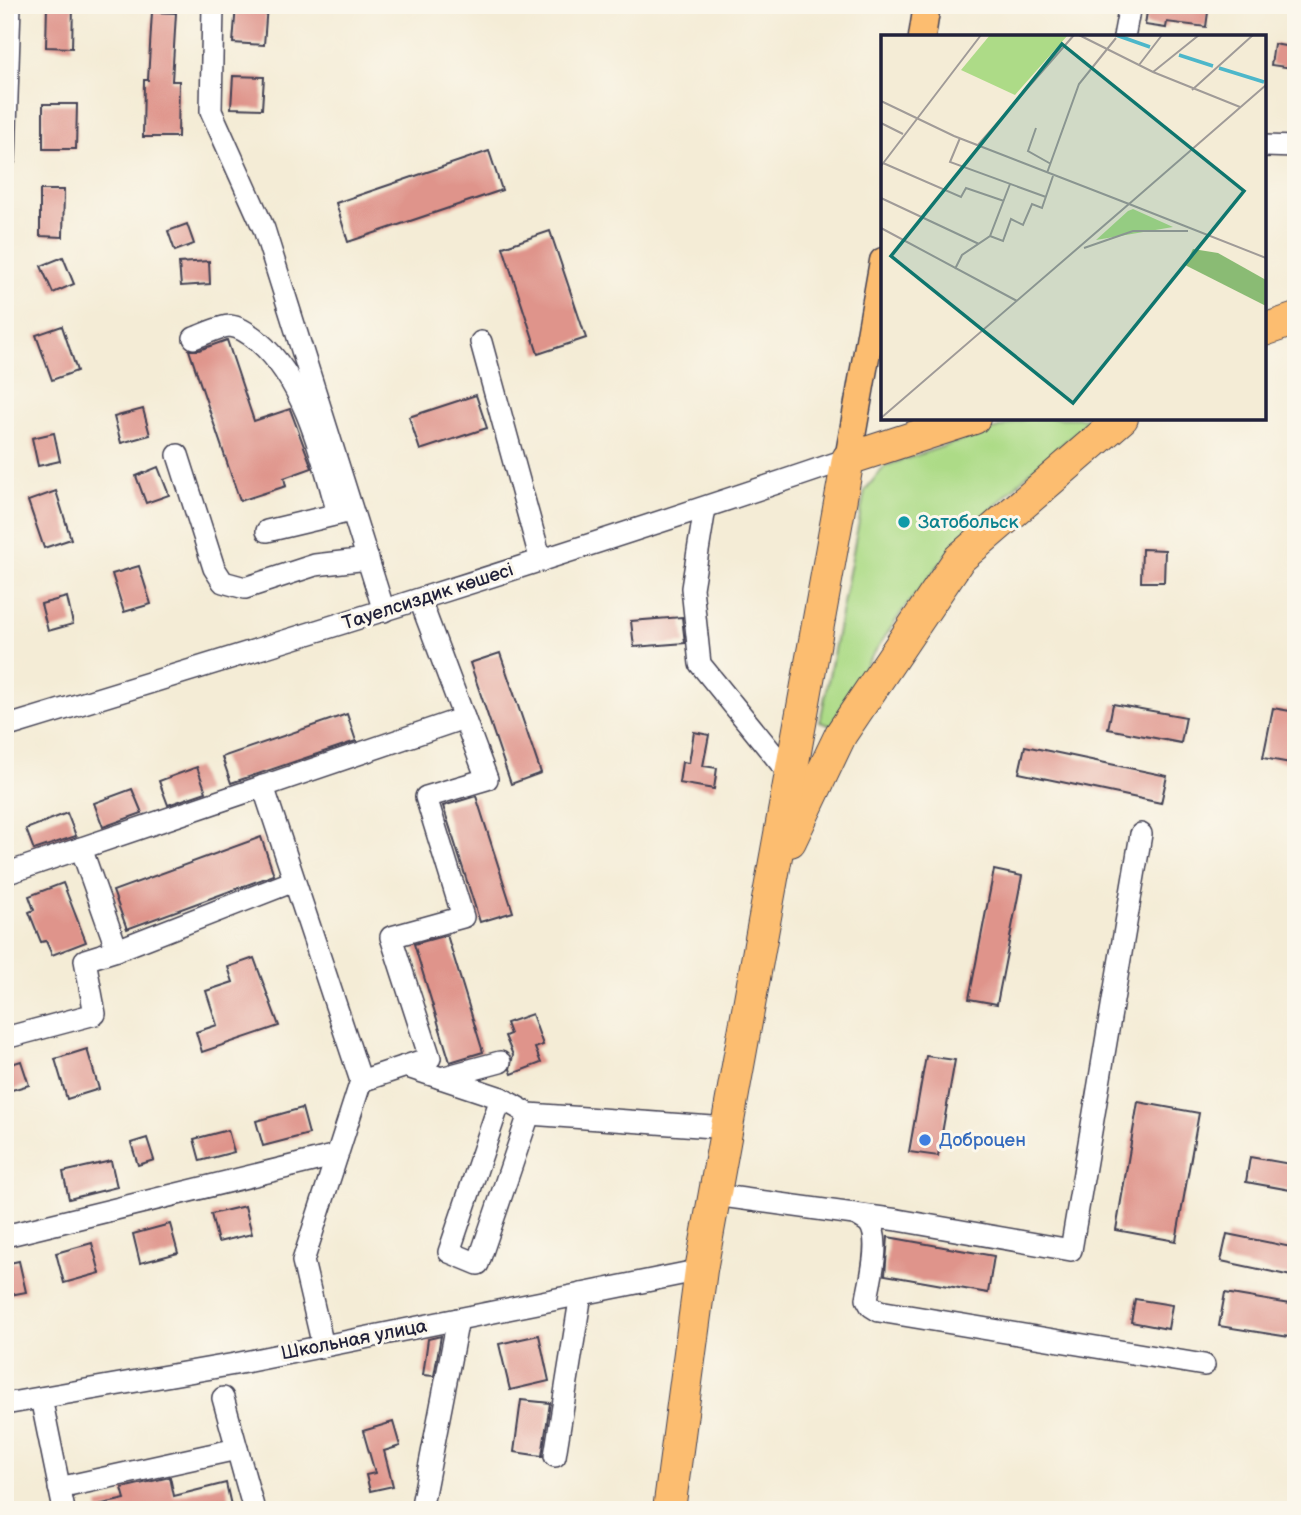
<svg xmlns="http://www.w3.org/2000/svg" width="1301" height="1515" font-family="'Balsamiq Sans',sans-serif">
	<rect width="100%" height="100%" fill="#fbf7ec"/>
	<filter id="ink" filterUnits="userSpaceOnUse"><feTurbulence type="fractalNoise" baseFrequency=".0143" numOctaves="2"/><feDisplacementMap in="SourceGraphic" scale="14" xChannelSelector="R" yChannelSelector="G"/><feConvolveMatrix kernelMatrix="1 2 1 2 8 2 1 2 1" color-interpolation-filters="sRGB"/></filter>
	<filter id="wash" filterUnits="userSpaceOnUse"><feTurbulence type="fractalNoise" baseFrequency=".00686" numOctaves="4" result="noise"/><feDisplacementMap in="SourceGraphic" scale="28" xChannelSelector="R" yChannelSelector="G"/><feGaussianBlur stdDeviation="1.57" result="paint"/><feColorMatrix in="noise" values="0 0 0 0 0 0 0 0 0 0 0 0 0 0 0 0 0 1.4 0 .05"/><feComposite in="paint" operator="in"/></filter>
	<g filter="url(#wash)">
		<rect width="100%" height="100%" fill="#f4ecd6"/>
		<!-- green -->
		<path fill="#addb87" stroke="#687e61" stroke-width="2" d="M1028 418H1093L1030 472 955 545 903 610 862 671 832 726 820 722 865 490 885 466Z"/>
		<g id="blocks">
			<!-- building -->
			<g fill="#df948b">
				<path d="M47 5H73L72 48 46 47Z"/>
				<path d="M236 5H267L264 45 233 43Z"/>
				<path d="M1148 5 1184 10 1185 5H1209L1206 27 1167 22 1166 28 1145 25Z"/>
				<path d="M152 12 176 13 172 81H179L178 137H143L144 80H148Z"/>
				<path d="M1274 44 1296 48 1292 68 1271 65Z"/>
				<path d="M233 76 264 77 262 109 231 108Z"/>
				<path d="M43 104H77L76 149H43Z"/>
				<path d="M489 151 502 190 348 242 336 203Z"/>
				<path d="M40 190H64L63 237 40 236Z"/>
				<path d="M187 224 194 244 175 251 168 231Z"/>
				<path d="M550 231 586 338 538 354 503 247Z"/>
				<path d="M63 257 74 284 53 293 41 266Z"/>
				<path d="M209 261 210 284 181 286 179 263Z"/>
				<path d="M62 326 77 371 52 380 36 335Z"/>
				<path d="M227 340 254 421 290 409 312 468 284 478 286 486 240 501 189 350H199Z"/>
				<path d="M476 395 487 428 420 450 409 417Z"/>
				<path d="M143 409 150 435 121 443 114 417Z"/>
				<path d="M54 433 60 461 38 466 32 438Z"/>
				<path d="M158 467 169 495 146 503 136 476Z"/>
				<path d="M56 491 71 539 44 548 28 501Z"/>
				<path d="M1142 549 1165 550 1164 582H1141Z"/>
				<path d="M139 566 151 604 124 612 112 574Z"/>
				<path d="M67 597 73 624 48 631 41 604Z"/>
				<path d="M682 617 685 643 634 647 631 621Z"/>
				<path d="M500 653 541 773 511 784 470 663Z"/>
				<path d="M1113 704 1186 717 1181 743 1108 729Z"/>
				<path d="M1273 708 1296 712V764L1263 758Z"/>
				<path d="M347 714 356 741 231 783 222 757Z"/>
				<path d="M694 732 709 735 703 766 717 768 714 789 679 783 682 762 689 763Z"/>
				<path d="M1025 746 1167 776 1161 803 1019 773Z"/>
				<path d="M197 767 206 792 168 805 159 781Z"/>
				<path d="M132 789 142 813 103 827 94 803Z"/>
				<path d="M476 796 513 912 480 922 443 806Z"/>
				<path d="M67 813 76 836 34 850 26 829Z"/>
				<path d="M261 837 274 875 127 929 113 891Z"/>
				<path d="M994 870 1022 876 997 1004 969 999Z"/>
				<path d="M63 883 86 942 52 955 46 941 41 942 29 912 34 910 29 896Z"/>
				<path d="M447 935 483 1052 450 1062 414 944Z"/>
				<path d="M254 958 279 1026 202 1052 196 1032 217 1025 206 991 233 982 228 967Z"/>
				<path d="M532 1014 543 1045 535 1048 541 1063 512 1074 510 1069 513 1055 505 1036 510 1034 506 1023Z"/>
				<path d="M87 1049 99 1089 67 1099 55 1059Z"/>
				<path d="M926 1056 955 1060 938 1156 909 1152Z"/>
				<path d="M21 1061 29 1085 5 1092V1066Z"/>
				<path d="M1138 1102 1199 1113 1176 1241 1116 1230Z"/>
				<path d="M302 1108 309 1134 263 1146 256 1121Z"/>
				<path d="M228 1130 234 1152 200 1161 194 1139Z"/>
				<path d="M147 1138 154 1160 138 1165 131 1143Z"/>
				<path d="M1250 1157 1296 1165V1191L1246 1182Z"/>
				<path d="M111 1161 117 1187 69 1199 63 1172Z"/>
				<path d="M245 1206 252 1234 218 1242 211 1214Z"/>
				<path d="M170 1224 178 1253 140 1263 133 1234Z"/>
				<path d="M1227 1234 1296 1248V1277L1221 1261Z"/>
				<path d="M888 1237 994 1256 988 1293 885 1275Z"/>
				<path d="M92 1243 100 1273 64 1283 56 1253Z"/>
				<path d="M19 1261 26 1292 5 1296V1264Z"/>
				<path d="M1225 1293 1296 1305V1338L1219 1326Z"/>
				<path d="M1135 1299 1172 1305 1168 1329 1131 1322Z"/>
				<path d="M539 1335 549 1381 510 1390 499 1344Z"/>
				<path d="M441 1336 434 1376 423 1375 428 1339Z"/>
				<path d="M521 1400 550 1403 542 1456 514 1452Z"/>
				<path d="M393 1422 400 1446 384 1451 393 1486 370 1491 366 1475 375 1473 363 1431Z"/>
				<path d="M170 1477 174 1496 226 1483 232 1510H99L98 1505 125 1499 122 1488Z"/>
			</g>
		</g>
	</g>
	<g filter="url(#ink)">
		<use href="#blocks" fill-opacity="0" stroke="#424052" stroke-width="2"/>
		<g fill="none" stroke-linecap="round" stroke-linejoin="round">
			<defs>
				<g id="minor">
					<path d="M213 5 211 111 264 229 384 611"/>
					<path d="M1124 37 1130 5"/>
					<path d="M1264 146 1296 147"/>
					<path d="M5 158 10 5"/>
					<path d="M194 338C205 334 220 326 230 326 241 327 251 335 258 341 305 381 322 456 338 514"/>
					<path d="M481 342 541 561"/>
					<path d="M178 455 214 568 223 582 245 588 315 565 368 559"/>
					<path d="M705 508 692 588 700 664 791 776"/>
					<path d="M267 531 351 511"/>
					<path d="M5 727C287 641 569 554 848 459"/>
					<path d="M263 786 361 1081 303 1261 323 1346"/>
					<path d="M81 848 117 950"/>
					<path d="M5 874 464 718"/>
					<path d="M5 1038 95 1014 85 960 117 950 294 881"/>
					<path d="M405 1066 501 1098 529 1114 727 1128"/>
					<path d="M441 1078 500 1062"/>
					<path d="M361 1081 430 1058 391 937 463 917 426 797 487 779 420 600"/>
					<path d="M501 1098 449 1252 478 1264 529 1114"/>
					<path d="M715 1195 898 1220 1071 1250 1141 834"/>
					<path d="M855 1214C860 1217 866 1220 869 1223 882 1239 870 1281 867 1299L871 1306 879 1311 1204 1365"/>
					<path d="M5 1236 337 1155"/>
					<path d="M41 1398 64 1510"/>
					<path d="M223 1398 254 1510"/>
					<path d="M5 1404 235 1364 701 1270"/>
					<path d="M555 1456 581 1294"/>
					<path d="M59 1488 237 1449"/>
					<path d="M421 1510 458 1319"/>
				</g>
				<g id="major">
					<path d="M922 37 927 5"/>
					<path d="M848 459 883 261"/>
				</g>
				<g id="highway">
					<path d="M1264 330 1296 319"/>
					<path d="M790 841 841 734 959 559 1122 418"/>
					<path d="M669 1510 701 1270 848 459 974 418"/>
				</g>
			</defs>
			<!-- minor casing -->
			<use href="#minor" stroke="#424052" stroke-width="24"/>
			<!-- major casing -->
			<use href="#major" stroke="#424052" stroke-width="29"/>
			<!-- highway casing -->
			<use href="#highway" stroke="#424052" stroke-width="34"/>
			<!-- minor -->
			<use href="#minor" stroke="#fff" stroke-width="21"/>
			<!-- major -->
			<use href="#major" stroke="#fcbd6f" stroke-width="26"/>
			<!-- highway -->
			<use href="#highway" stroke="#fcbd6f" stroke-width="32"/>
		</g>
	</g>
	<!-- markers -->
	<circle fill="#0f9aa8" stroke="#fbf7ec" stroke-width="2.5" cx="904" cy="522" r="7"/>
	<circle fill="#3f7fe0" stroke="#fbf7ec" stroke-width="2.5" cx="925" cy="1140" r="7"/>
	<g text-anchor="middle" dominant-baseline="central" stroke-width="6" stroke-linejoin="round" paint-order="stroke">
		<!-- culture labels -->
		<g font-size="19" fill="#0d838f" stroke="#fbf7ec" text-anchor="start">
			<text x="918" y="522">Затобольск</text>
		</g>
		<!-- street labels -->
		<g font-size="19" fill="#22223b" stroke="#fbf7ec">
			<text transform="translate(428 597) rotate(-18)">Тауелсиздик көшесі</text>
			<text transform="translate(354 1340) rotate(-11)">Школьная улица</text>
		</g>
		<!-- shop labels -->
		<g font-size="19" fill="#366cbe" stroke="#fbf7ec" text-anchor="start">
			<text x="939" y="1140">Доброцен</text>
		</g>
	</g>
	<!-- overview -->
	<g transform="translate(881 35)">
		<rect width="385" height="385" fill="#f4ecd6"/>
		<path d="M109 0H187L134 60 80 35ZM252 174 292 192 215 205 247 176Z" fill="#addb87"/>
		<path d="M312 214 337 218 385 245V271L304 230Z" fill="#8abb74"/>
		<path fill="none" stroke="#4db7ca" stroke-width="3.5" d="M235 0 269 12M298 20 332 31M338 33 383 47"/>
		<path fill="none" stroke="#a09b98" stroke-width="2" d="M198 0 272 37 359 72M258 30 281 0M272 37 318 0M311 55 372 0M0 66 73 101 248 169M0 88 22 99M155 93 147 116 170 129M79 103 69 127 165 162M97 110 193 0M2 128 80 162 85 153 123 166M0 131 100 0M166 138 198 49 235 3M0 163 98 209M248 169 385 50M0 193 136 266M109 201 122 206 130 184 142 190 151 169 161 173 172 141M203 213 252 196H307M74 234 81 220 109 201 129 149M0 383 248 169 385 223"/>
		<path fill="#0f766e" fill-opacity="0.15" stroke="#0f766e" stroke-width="3.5" d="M181 9 363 156 192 368 10 221Z"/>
		<rect width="385" height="385" fill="none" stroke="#22223b" stroke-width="3.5"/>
	</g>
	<!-- margin -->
	<rect width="1301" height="1515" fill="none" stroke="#fbf7ec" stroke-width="28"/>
</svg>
